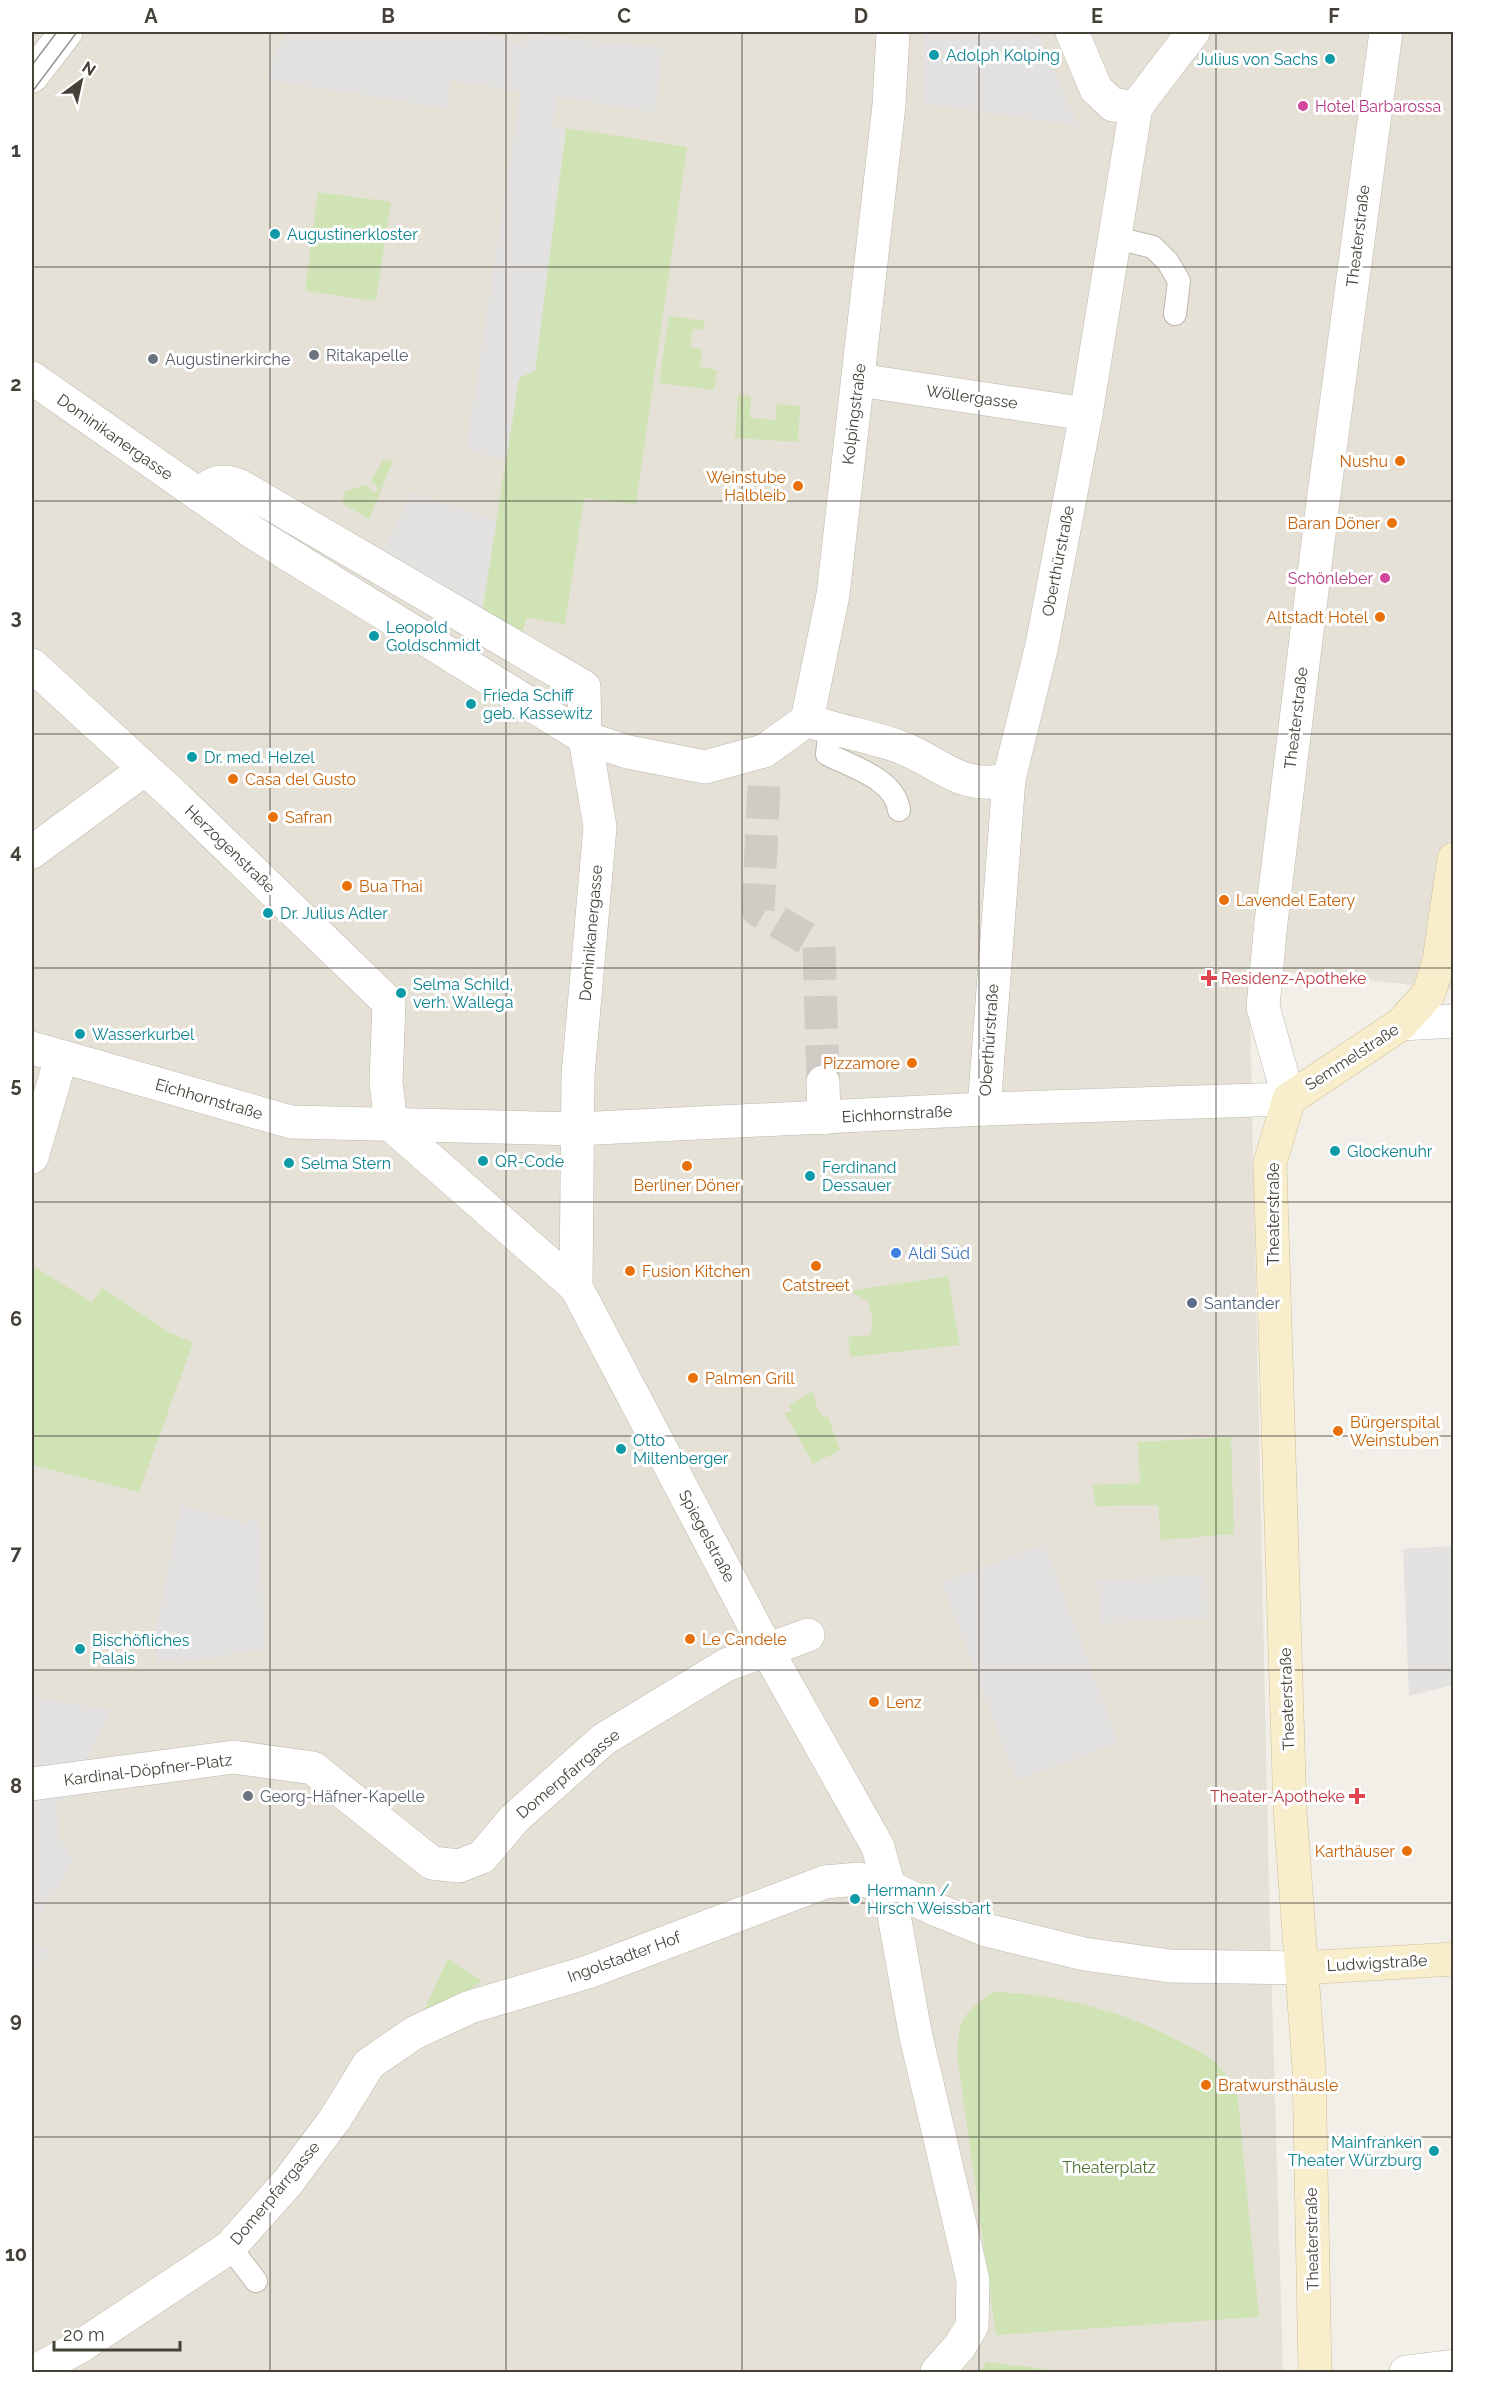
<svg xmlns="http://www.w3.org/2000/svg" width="1485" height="2404" font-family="Raleway,sans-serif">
	<rect width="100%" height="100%" fill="#f2efe8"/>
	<!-- residential -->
	<path fill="#e6e1d7" d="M32 32H1453V989L1249 968 1270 1931 1283 2372H32Z"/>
	<!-- green -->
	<g fill="#cfe3b5">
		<path d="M566 128 687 147 636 504 584 498 565 625 527 617 522 634 482 611 519 377 535 370Z"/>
		<path d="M318 192 391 202 376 301 305 291Z"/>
		<path d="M669 316 705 321 703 330 693 329 690 347 702 349 700 367 717 370 714 390 659 383Z"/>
		<path d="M738 395 751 396 750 418 776 420 777 404 800 406 798 442 735 438Z"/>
		<path d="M383 460 393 461 369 519 343 504 344 492 365 485 374 493 378 489 371 480Z"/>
		<path d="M32 1265 92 1303 102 1288 169 1332 193 1343 139 1492 32 1465Z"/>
		<path d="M948 1276 960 1345 851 1357 848 1337 871 1335 872 1316 868 1301 849 1291Z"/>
		<path d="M813 1391 817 1407 823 1418 828 1416 840 1450 813 1464 785 1413 792 1411 789 1405Z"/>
		<path d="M1231 1437 1234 1534 1161 1540 1158 1505 1095 1506 1093 1485 1140 1483 1138 1442Z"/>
		<path d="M448 1959 482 1981 417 2025Z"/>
		<path d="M993 1992C1058 1994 1125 2011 1182 2043 1191 2048 1202 2052 1210 2058 1221 2067 1229 2078 1237 2090L1259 2317 996 2335 957 2054C959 2018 964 2012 993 1992Z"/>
		<path d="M987 2362 1068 2372H979Z"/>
	</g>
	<!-- parking -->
	<g fill="#e4e2e0">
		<path d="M287 32H483L523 44 528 32H530L581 40 664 47 655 113 558 97 553 125 566 128 535 371 519 378 506 461 466 449 520 92 451 81 447 109 267 80 275 51Z"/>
		<path d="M923 32H1038L1079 126 923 104Z"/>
		<path d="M412 492 497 520 482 611 381 553Z"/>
		<path d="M180 1504 246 1523 259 1514 266 1649 184 1663 157 1661 154 1640Z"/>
		<path d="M1045 1544 1119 1743 1016 1781 941 1582Z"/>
		<path d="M1453 1546V1685L1409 1696 1403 1549Z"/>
		<path d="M1206 1575 1208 1618 1099 1624 1097 1579Z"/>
		<path d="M32 1697 113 1710 77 1779 78 1797 57 1800 59 1836 75 1860 32 1928Z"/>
		<path d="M32 1935 51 1953 32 1974Z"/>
	</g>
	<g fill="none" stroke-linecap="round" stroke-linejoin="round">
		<!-- street-tunnel -->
		<path stroke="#cfccc5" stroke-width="33" stroke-dasharray="33 16" stroke-linecap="butt" d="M764 786 758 910 819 946 823 1082"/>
		<defs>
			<g id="lane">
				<path d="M1116 238 1153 247 1168 262 1179 281 1175 314"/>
				<path d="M830 729 827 754C852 767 895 779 899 810"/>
				<path d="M230 2247 256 2281"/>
			</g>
			<g id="street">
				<path d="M1072 32 1096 89 1113 105 1136 107"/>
				<path d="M32 76 66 32"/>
				<path d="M32 378 254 533 585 738 628 752 705 767 764 751 807 720C837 731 868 736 897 746 939 760 960 793 1009 779"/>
				<path d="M859 380 1086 414"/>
				<path d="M199 495C212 482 223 478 240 486L584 687 585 738 600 827 578 1075 576 1287 767 1650 878 1847 889 1887 915 2032 973 2280 972 2326 960 2346 937 2372"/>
				<path d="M32 665 177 798 389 1003 386 1082 391 1125"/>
				<path d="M807 720 833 595 889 105 893 32"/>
				<path d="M32 852 145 769"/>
				<path d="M1401 1024 1454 1021"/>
				<path d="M32 1048 291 1122 577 1129 984 1109 1289 1099 1263 1007 1271 922 1323 502 1386 32"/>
				<path d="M823 1082 824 1118"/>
				<path d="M984 1109 1009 779 1042 645 1086 414 1136 107 1193 32"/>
				<path d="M391 1125 576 1287"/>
				<path d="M32 1157 61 1058"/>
				<path d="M32 1784 234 1757 313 1768 432 1863 459 1866 482 1857 515 1818 604 1739 726 1665 808 1635"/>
				<path d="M34 2372 84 2344 230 2247 288 2182 335 2119 369 2064 414 2033 470 2007 588 1972 825 1882 859 1879 889 1887 937 1910 986 1930 1084 1954 1170 1966 1301 1968"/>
				<path d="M1406 2372 1454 2366"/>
			</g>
			<g id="secondary">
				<path d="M1301 1968 1454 1959"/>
				<path d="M1315 2372 1309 2068 1290 1811 1270 1163 1289 1099 1401 1024 1429 993 1439 961 1454 859"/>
			</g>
		</defs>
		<!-- lane casing -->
		<use href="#lane" stroke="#bdb7ac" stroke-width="24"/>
		<!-- street casing -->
		<use href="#street" stroke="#bdb7ac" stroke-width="34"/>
		<!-- secondary casing -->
		<use href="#secondary" stroke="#cec09c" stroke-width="34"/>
		<!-- lane -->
		<use href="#lane" stroke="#fff" stroke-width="22"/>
		<!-- street -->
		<use href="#street" stroke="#fff" stroke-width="33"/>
		<!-- secondary -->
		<use href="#secondary" stroke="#f9eecc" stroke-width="33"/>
		<!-- tram -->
		<g stroke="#969696" stroke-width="1.5">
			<path d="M32 65 57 32"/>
			<path d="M32 92 77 32"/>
		</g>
	</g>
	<!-- grid -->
	<path fill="none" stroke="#454038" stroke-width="1.5" stroke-opacity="0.55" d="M270 32V2372M506 32V2372M742 32V2372M979 32V2372M1216 32V2372M32 267H1454M32 501H1454M32 734H1454M32 968H1454M32 1202H1454M32 1436H1454M32 1670H1454M32 1903H1454M32 2137H1454"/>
	<!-- markers -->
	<g fill="#0f9aa8" stroke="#fff" stroke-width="2">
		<circle cx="934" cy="55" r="6"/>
		<circle cx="1330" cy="59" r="6"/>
		<circle cx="275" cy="234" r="6"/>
		<circle cx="374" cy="636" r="6"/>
		<circle cx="471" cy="704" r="6"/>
		<circle cx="192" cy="757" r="6"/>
		<circle cx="268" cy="913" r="6"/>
		<circle cx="401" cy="993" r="6"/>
		<circle cx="80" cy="1034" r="6"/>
		<circle cx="1335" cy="1151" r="6"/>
		<circle cx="483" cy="1161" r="6"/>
		<circle cx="289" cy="1163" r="6"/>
		<circle cx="810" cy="1176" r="6"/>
		<circle cx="621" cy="1449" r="6"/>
		<circle cx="80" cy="1649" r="6"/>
		<circle cx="855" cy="1899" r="6"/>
		<circle cx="1434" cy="2151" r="6"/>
	</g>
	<g fill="#d1479c" stroke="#fff" stroke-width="2">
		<circle cx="1303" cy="106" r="6"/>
		<circle cx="1385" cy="578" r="6"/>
	</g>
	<g fill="#6b7280" stroke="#fff" stroke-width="2">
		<circle cx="314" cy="355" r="6"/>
		<circle cx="153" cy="359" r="6"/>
		<circle cx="248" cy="1796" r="6"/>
	</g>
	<g fill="#e8710a" stroke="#fff" stroke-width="2">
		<circle cx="1400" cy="461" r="6"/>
		<circle cx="798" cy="486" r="6"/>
		<circle cx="1392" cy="523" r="6"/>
		<circle cx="1380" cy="617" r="6"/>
		<circle cx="233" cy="779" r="6"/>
		<circle cx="273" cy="817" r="6"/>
		<circle cx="347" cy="886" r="6"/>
		<circle cx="1224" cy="900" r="6"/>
		<circle cx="912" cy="1063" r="6"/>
		<circle cx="687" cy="1166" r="6"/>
		<circle cx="816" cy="1266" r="6"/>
		<circle cx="630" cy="1271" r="6"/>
		<circle cx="693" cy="1378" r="6"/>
		<circle cx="1338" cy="1431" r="6"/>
		<circle cx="690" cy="1639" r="6"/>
		<circle cx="874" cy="1702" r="6"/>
		<circle cx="1407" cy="1851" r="6"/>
		<circle cx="1206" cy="2085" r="6"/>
	</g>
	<g fill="#e0444e" stroke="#fff" stroke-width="2">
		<path d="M1206 969h6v6h6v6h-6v6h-6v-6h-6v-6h6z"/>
		<path d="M1354 1787h6v6h6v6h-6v6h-6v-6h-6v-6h6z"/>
	</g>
	<circle fill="#3f7fe0" stroke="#fff" stroke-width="2" cx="896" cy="1253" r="6"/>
	<circle fill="#5c6f8a" stroke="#fff" stroke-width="2" cx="1192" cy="1303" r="6"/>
	<g text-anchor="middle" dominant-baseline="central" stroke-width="6" stroke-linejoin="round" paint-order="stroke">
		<!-- culture labels -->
		<g font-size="16" fill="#0d838f" stroke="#fff" text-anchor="start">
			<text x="946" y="55">Adolph Kolping</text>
			<text x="1318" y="59" text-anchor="end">Julius von Sachs</text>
			<text x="287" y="234">Augustinerkloster</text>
			<text x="386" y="627">Leopold<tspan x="386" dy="18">Goldschmidt</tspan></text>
			<text x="483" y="695">Frieda Schiff<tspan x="483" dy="18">geb. Kassewitz</tspan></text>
			<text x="204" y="757">Dr. med. Helzel</text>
			<text x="280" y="913">Dr. Julius Adler</text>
			<text x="413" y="984">Selma Schild,<tspan x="413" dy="18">verh. Wallega</tspan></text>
			<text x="92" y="1034">Wasserkurbel</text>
			<text x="1347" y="1151">Glockenuhr</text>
			<text x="495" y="1161">QR-Code</text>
			<text x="301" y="1163">Selma Stern</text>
			<text x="822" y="1167">Ferdinand<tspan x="822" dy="18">Dessauer</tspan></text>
			<text x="633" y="1440">Otto<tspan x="633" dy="18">Miltenberger</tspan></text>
			<text x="92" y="1640">Bischöfliches<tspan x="92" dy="18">Palais</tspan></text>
			<text x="867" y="1890">Hermann /<tspan x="867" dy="18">Hirsch Weissbart</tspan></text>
			<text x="1422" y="2142" text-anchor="end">Mainfranken<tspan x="1422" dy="18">Theater Würzburg</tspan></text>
		</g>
		<!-- hotel labels -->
		<g font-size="16" fill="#b23c85" stroke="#fff" text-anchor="start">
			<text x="1315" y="106">Hotel Barbarossa</text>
			<text x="1373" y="578" text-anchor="end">Schönleber</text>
		</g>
		<!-- street labels -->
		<g font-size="16" fill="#454038" stroke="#fff">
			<text transform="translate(1358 236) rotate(-83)">Theaterstraße</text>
			<text transform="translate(972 397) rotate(8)">Wöllergasse</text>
			<text transform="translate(854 414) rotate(-83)">Kolpingstraße</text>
			<text transform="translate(115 437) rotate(35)">Dominikanergasse</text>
			<text transform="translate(1058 561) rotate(-79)">Oberthürstraße</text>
			<text transform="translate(1296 718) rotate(-83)">Theaterstraße</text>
			<text transform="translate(230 849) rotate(44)">Herzogenstraße</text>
			<text transform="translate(591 933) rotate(-85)">Dominikanergasse</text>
			<text transform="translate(989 1040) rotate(-86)">Oberthürstraße</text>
			<text transform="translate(1352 1057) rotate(-33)">Semmelstraße</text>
			<text transform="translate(209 1099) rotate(16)">Eichhornstraße</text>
			<text transform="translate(897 1114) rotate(-3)">Eichhornstraße</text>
			<text transform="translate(1273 1214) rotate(-90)">Theaterstraße</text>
			<text transform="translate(707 1536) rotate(62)">Spiegelstraße</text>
			<text transform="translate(1287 1699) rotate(-92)">Theaterstraße</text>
			<text transform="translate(148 1770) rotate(-7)">Kardinal-Döpfner-Platz</text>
			<text transform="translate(568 1774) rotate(-40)">Domerpfarrgasse</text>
			<text transform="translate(624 1957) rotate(-20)">Ingolstadter Hof</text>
			<text transform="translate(1377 1963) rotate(-3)">Ludwigstraße</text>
			<text transform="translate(275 2193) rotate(-50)">Domerpfarrgasse</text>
			<text transform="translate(1312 2239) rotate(-91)">Theaterstraße</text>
		</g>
		<!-- worship labels -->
		<g font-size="16" fill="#5b616d" stroke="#fff" text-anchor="start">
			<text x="326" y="355">Ritakapelle</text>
			<text x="165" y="359">Augustinerkirche</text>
			<text x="260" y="1796">Georg-Häfner-Kapelle</text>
		</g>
		<!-- food labels -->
		<g font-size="16" fill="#c56008" stroke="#fff" text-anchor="start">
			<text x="1388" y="461" text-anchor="end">Nushu</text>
			<text x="786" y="477" text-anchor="end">Weinstube<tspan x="786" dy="18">Halbleib</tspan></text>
			<text x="1380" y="523" text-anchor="end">Baran Döner</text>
			<text x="1368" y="617" text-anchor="end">Altstadt Hotel</text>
			<text x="245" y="779">Casa del Gusto</text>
			<text x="285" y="817">Safran</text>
			<text x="359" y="886">Bua Thai</text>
			<text x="1236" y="900">Lavendel Eatery</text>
			<text x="900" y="1063" text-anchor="end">Pizzamore</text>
			<text x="687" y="1185" text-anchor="middle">Berliner Döner</text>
			<text x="642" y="1271">Fusion Kitchen</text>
			<text x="816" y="1285" text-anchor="middle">Catstreet</text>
			<text x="705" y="1378">Palmen Grill</text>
			<text x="1350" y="1422">Bürgerspital<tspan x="1350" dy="18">Weinstuben</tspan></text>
			<text x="702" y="1639">Le Candele</text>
			<text x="886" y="1702">Lenz</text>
			<text x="1395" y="1851" text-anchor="end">Karthäuser</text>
			<text x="1218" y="2085">Bratwursthäusle</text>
		</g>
		<!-- health labels -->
		<g font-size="16" fill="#be3a42" stroke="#fff" text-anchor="start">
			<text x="1221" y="978">Residenz-Apotheke</text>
			<text x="1345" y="1796" text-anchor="end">Theater-Apotheke</text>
		</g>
		<!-- shop labels -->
		<g font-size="16" fill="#366cbe" stroke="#fff" text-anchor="start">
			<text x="908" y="1253">Aldi Süd</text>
		</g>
		<!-- service labels -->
		<g font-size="16" fill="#4e5e75" stroke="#fff" text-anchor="start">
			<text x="1204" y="1303">Santander</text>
		</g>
		<!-- park labels -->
		<g font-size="16" fill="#4a7130" stroke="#fff">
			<text x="1109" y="2167">Theaterplatz</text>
		</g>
	</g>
	<!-- border -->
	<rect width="1485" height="2404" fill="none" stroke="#ffffff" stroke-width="66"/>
	<!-- north arrow -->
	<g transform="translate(81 81) rotate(33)" stroke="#ffffff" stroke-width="4.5" paint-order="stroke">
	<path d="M0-4.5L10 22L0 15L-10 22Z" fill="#454038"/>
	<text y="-9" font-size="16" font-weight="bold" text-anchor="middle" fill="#454038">N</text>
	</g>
	<!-- scale -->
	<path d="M54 2341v9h126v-9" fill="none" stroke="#454038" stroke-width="3"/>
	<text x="63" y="2341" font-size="18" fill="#454038" stroke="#ffffff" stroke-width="4.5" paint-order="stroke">20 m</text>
	<rect x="33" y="33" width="1419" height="2338" fill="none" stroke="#454038" stroke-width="2"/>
	<g font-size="20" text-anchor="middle" font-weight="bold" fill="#454038">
		<text x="151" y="23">A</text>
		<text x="388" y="23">B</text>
		<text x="624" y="23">C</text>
		<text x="861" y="23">D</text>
		<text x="1097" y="23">E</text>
		<text x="1334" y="23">F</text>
		<text x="16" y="157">1</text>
		<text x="16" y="391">2</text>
		<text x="16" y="624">3</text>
		<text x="16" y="858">4</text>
		<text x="16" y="1092">5</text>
		<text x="16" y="1326">6</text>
		<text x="16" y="1560">7</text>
		<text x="16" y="1793">8</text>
		<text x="16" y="2027">9</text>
		<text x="16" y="2261">10</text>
	</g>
</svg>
